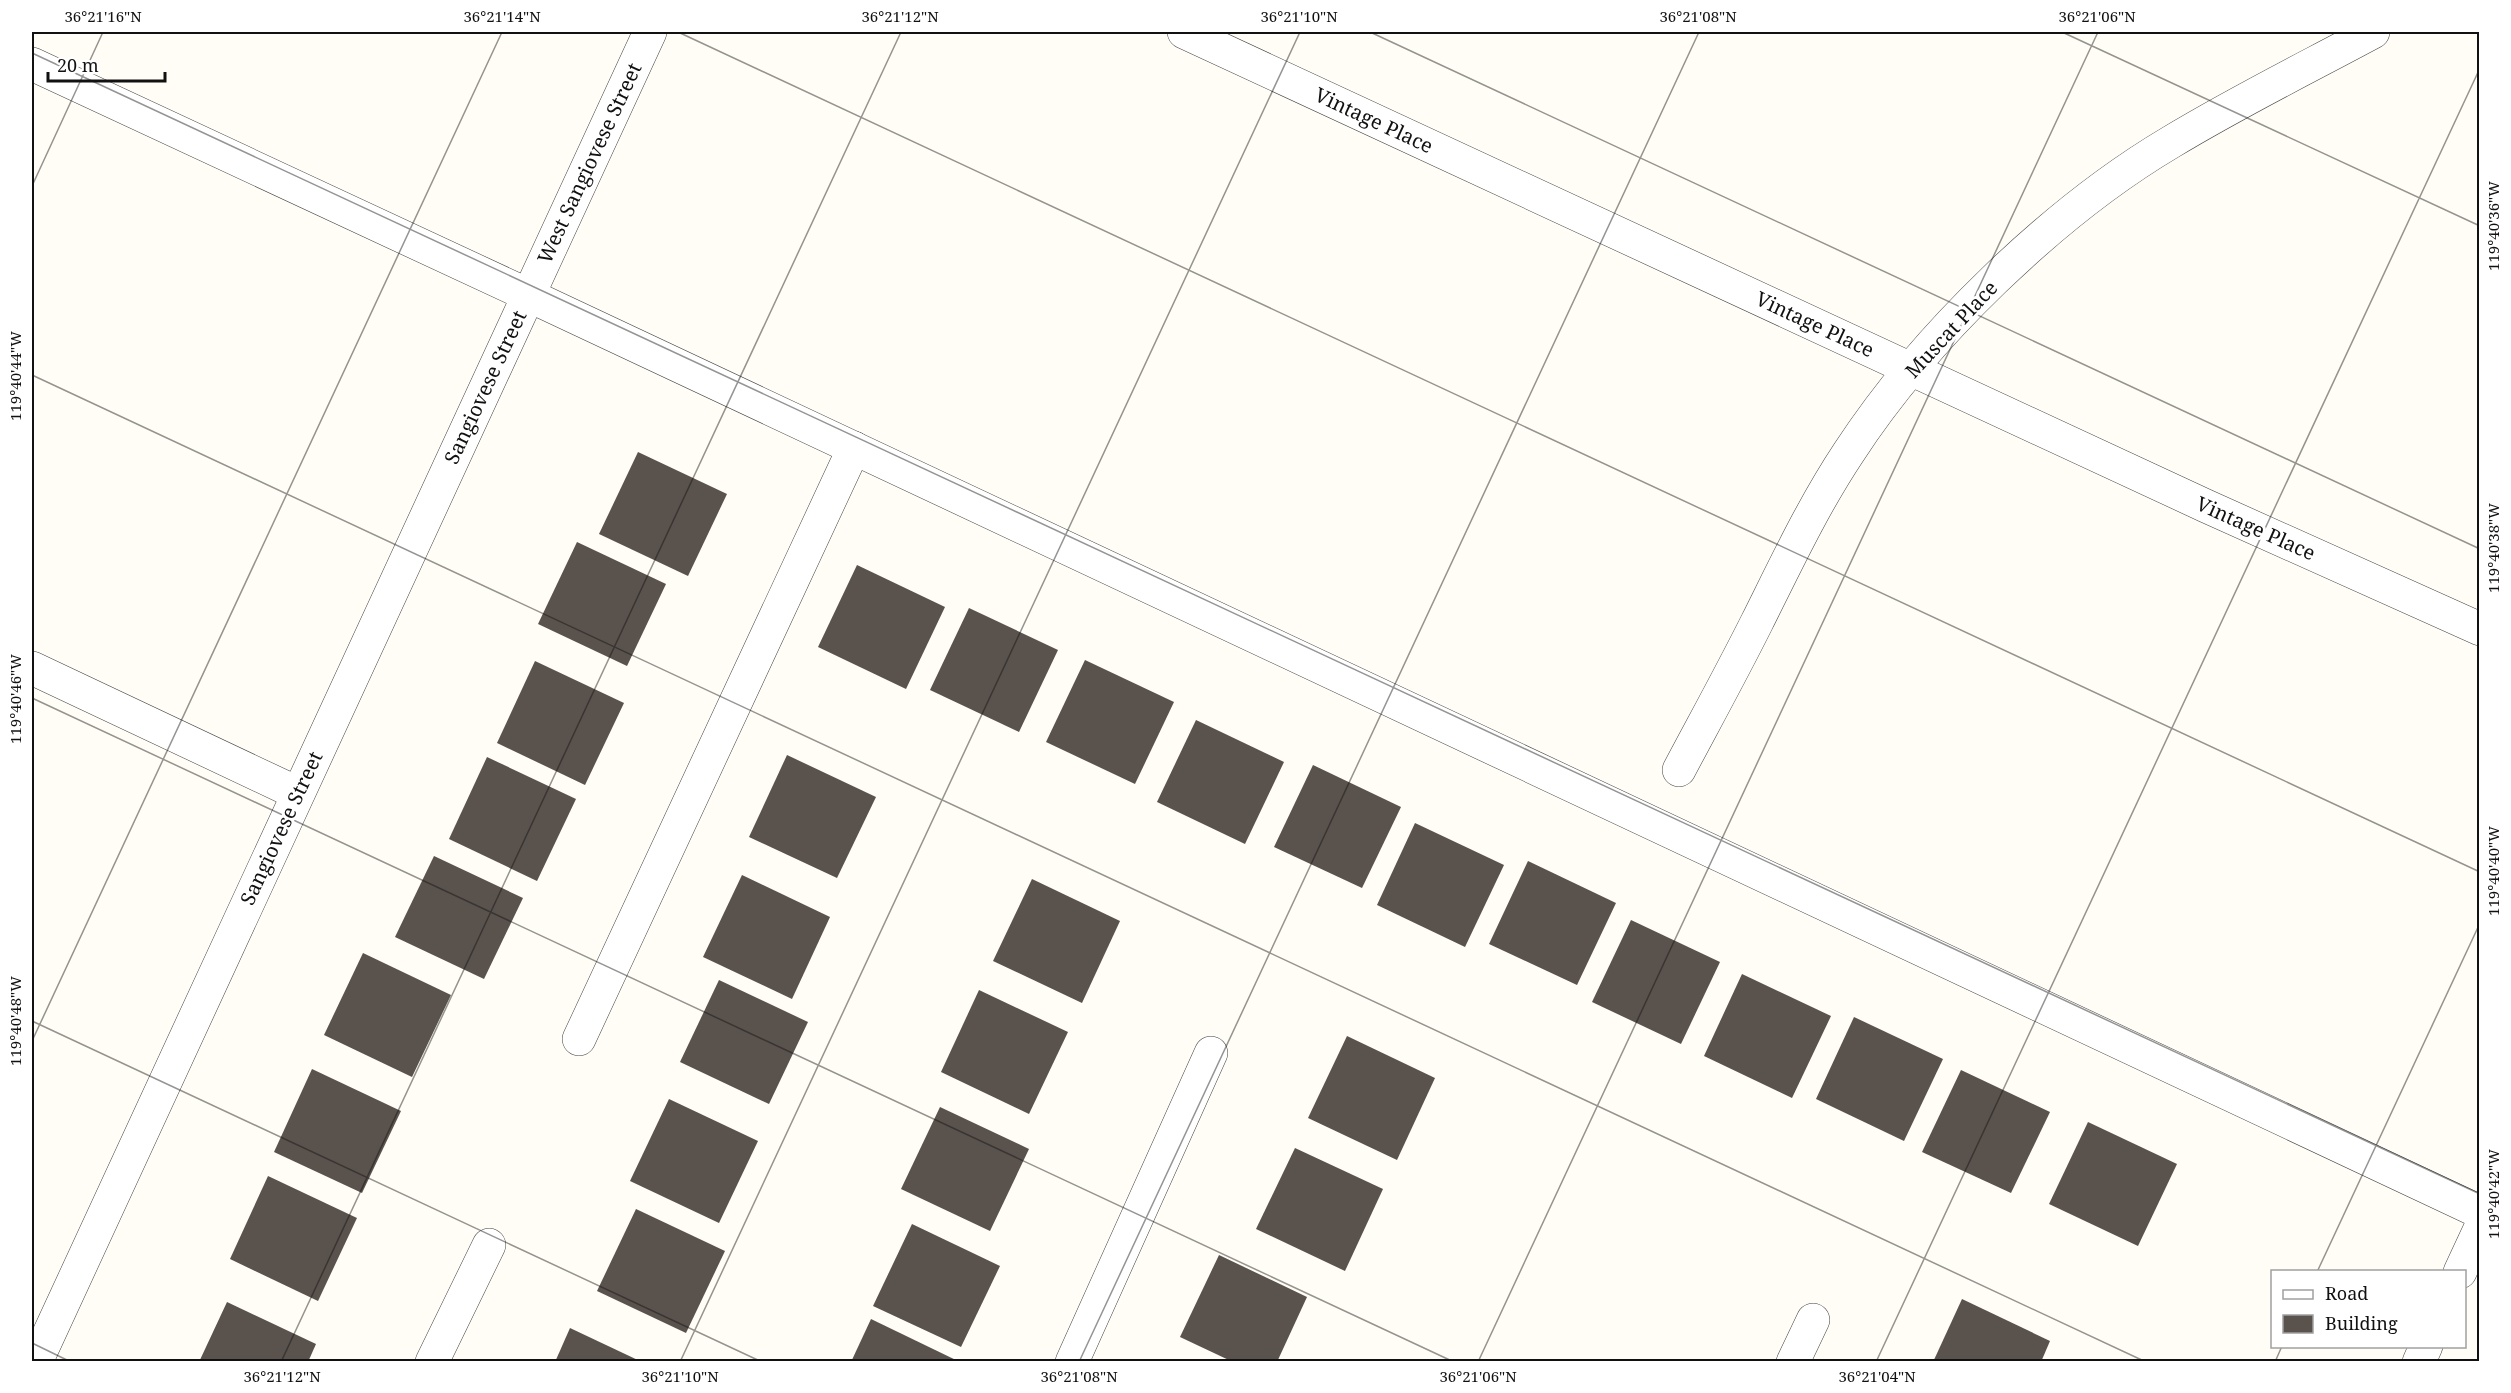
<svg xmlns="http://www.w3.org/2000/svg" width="2511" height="1393" font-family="'Noto Serif',serif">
	<rect width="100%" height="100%" fill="#fffdf5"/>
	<!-- building -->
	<g fill="#5a524d">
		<path d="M638 452 727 494 688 576 599 534Z"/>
		<path d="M577 542 666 584 627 666 538 624Z"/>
		<path d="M857 565 945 607 906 689 818 647Z"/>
		<path d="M969 608 1058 650 1019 732 930 690Z"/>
		<path d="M1085 660 1174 702 1135 784 1046 742Z"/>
		<path d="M535 661 624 703 585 785 497 743Z"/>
		<path d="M1196 720 1284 762 1245 844 1157 802Z"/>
		<path d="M787 755 876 797 837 878 749 837Z"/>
		<path d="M487 757 576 799 537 881 449 839Z"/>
		<path d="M1313 765 1401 807 1362 888 1274 847Z"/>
		<path d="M1415 823 1504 865 1465 947 1377 905Z"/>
		<path d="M434 856 523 898 484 979 395 937Z"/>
		<path d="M1528 861 1616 903 1577 985 1489 944Z"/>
		<path d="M742 875 830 917 792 999 703 957Z"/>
		<path d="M1032 879 1120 921 1082 1003 993 961Z"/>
		<path d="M1631 920 1720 962 1681 1044 1592 1002Z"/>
		<path d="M363 953 451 995 412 1077 324 1035Z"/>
		<path d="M1742 974 1831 1016 1792 1098 1704 1056Z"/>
		<path d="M719 980 808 1022 769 1104 680 1062Z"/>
		<path d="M979 990 1068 1032 1029 1114 941 1072Z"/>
		<path d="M1854 1017 1943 1059 1904 1141 1816 1099Z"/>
		<path d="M1347 1036 1435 1078 1397 1160 1308 1118Z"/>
		<path d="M312 1069 401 1111 362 1193 274 1152Z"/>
		<path d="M1961 1070 2050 1112 2011 1193 1922 1152Z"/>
		<path d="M669 1099 758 1141 719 1223 630 1181Z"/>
		<path d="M940 1107 1029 1149 990 1231 901 1189Z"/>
		<path d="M2088 1122 2177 1164 2138 1246 2049 1204Z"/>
		<path d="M1295 1148 1383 1189 1345 1271 1256 1229Z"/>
		<path d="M268 1176 357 1218 318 1301 230 1259Z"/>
		<path d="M636 1209 725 1251 686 1333 597 1291Z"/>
		<path d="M912 1224 1000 1266 961 1347 873 1306Z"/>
		<path d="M1219 1255 1307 1297 1277 1362H1233L1180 1337Z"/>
		<path d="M1962 1299 2050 1341 2041 1362H1933Z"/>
		<path d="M227 1302 316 1344 308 1362H199Z"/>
		<path d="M871 1319 960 1362H851Z"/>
		<path d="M570 1328 642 1362H555Z"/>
	</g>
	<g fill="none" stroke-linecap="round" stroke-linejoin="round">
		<defs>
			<g id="minor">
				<path d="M1184 32 2206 506 2480 629"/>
				<path d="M32 64 528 295 2480 1212"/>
				<path d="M32 668 297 793"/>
				<path d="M579 1039 854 448"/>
				<path d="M2460 1272 2480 1229"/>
				<path d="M36 1362 650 32"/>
				<path d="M432 1362 489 1245"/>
				<path d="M1072 1362 1211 1053"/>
				<path d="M1793 1362 1813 1320"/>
				<path d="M2419 1362 2426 1346"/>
			</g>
			<path id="tertiary" d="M1679 770C1705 721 1732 672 1757 622 1786 564 1813 506 1849 452 1924 337 2053 212 2171 142 2237 102 2306 68 2373 32"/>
		</defs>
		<!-- minor casing -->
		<use href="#minor" stroke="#444" stroke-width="34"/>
		<!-- tertiary casing -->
		<use href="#tertiary" stroke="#444" stroke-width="34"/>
		<!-- minor -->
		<use href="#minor" stroke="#fff" stroke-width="33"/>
		<!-- tertiary -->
		<use href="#tertiary" stroke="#fff" stroke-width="33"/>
	</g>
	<!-- ticks -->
	<path fill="none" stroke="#111" stroke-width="1.5" stroke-opacity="0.45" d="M678 32 2480 872M1370 32 2480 549M2062 32 2480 226M32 53 2480 1194M32 186 103 32M32 375 2146 1362M32 698 1454 1362M32 1021 762 1362M32 1041 502 32M2317 1272 2480 923M32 1343 71 1362M281 1362 901 32M680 1362 1300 32M1079 1362 1699 32M1478 1362 2098 32M1876 1362 2480 68M2275 1362 2282 1346"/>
	<g text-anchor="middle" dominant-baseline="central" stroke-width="6" stroke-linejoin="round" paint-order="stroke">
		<!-- street labels -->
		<g font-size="20" fill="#111" stroke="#fff">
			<text transform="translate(1374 120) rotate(25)">Vintage Place</text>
			<text transform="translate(589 163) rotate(-65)">West Sangiovese Street</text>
			<text transform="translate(1815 324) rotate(25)">Vintage Place</text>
			<text transform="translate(1951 329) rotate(-47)">Muscat Place</text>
			<text transform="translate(485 387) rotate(-65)">Sangiovese Street</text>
			<text transform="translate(2256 528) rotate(24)">Vintage Place</text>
			<text transform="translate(281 828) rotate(-65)">Sangiovese Street</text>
		</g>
	</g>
	<!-- border -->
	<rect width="2511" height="1393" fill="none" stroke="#ffffff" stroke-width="66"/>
	<!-- legend -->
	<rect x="2271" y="1270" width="195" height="78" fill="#ffffff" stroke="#a0a0a0" stroke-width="1.5"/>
	<rect x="2283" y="1290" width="30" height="9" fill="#ffffff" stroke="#a0a0a0" stroke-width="1.5"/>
	<text x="2325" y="1300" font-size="18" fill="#111111">Road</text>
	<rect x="2283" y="1315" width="30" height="18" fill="#5a524d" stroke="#a0a0a0" stroke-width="1.5"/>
	<text x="2325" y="1330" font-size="18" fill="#111111">Building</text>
	<!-- scale -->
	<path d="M48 72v9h117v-9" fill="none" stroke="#111111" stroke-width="3"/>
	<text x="57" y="72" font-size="18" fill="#111111" stroke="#ffffff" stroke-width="4.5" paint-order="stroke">20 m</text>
	<rect x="33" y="33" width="2445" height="1327" fill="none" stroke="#111" stroke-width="2"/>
	<g font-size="15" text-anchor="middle" fill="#111">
		<text x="103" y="22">36°21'16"N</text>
		<text x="502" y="22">36°21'14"N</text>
		<text x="900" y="22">36°21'12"N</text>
		<text x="1299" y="22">36°21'10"N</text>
		<text x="1698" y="22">36°21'08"N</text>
		<text x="2097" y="22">36°21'06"N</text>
		<text transform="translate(2494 226) rotate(-90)" y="5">119°40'36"W</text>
		<text transform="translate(16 376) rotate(-90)" y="5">119°40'44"W</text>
		<text transform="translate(2494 548) rotate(-90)" y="5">119°40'38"W</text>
		<text transform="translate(16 699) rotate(-90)" y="5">119°40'46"W</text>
		<text transform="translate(2494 871) rotate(-90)" y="5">119°40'40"W</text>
		<text transform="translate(16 1021) rotate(-90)" y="5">119°40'48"W</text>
		<text transform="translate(2494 1194) rotate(-90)" y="5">119°40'42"W</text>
		<text x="282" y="1382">36°21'12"N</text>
		<text x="680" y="1382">36°21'10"N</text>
		<text x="1079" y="1382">36°21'08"N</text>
		<text x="1478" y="1382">36°21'06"N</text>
		<text x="1877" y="1382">36°21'04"N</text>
	</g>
</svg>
